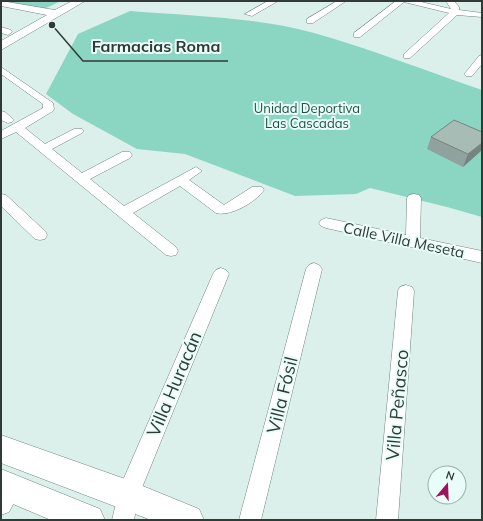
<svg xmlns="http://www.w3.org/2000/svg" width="483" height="521" font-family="Mulish,sans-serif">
	<rect width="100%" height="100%" fill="#dbf0ea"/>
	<!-- green -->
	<g fill="#8bd5c3">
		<path d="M61 1 44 9 6 2 10 1Z"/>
		<path d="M130 11C192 16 255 17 314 33 371 49 426 71 482 90V217L447 207 370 188 356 194 295 196 185 154 137 149 73 114 46 94 78 34Z"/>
	</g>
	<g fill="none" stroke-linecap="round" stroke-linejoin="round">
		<defs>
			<g id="street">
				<path d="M268 1H278L252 16 245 14Z"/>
				<path d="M337 1H346L313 23H307V19Z"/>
				<path d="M396 1H417L451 9 446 1H454L459 7V10L482 13V17L457 15 410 58H404V54L449 13 404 2 360 37H354V33Z"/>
				<path d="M1 27 11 30 12 32 8 35 1 33Z"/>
				<path d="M482 55V64L472 76H466L464 74 466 72 479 56Z"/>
				<path d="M1 67 53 103 54 109 53 111 25 128 45 144 74 129H82L84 131 82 133 52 149 82 173 122 152H130L132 155 130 158 90 179 124 206 196 167 202 171 189 180 224 205 252 187H262L264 190C256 202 230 217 216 213L180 186 133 213 176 247 178 251 176 255 171 256 166 255 16 132 1 139V131L43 108V104L1 74Z"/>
				<path d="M1 111 5 112 14 120 12 122 8 123 1 120Z"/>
				<path d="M1 194 6 195 45 231 47 235 45 239 40 240 35 239 1 206Z"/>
				<path d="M414 194 419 195 421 198 420 238 482 251V263L326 228 321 226 319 223 321 220 326 218 406 235 407 198 409 195Z"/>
				<path d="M314 263 319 265 322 269 261 520H239L306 269 309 265Z"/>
				<path d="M221 268 226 270 229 274 139 495 134 520H112L120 487 213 274 216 270Z"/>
				<path d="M406 285 412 287 414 291 398 520H376L398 291 400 287Z"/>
				<path d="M11 477 19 480 22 488 9 512 1 515V484L3 480Z"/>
			</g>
			<g id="secondary">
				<path d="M1 1 55 10 72 1H85L1 50V41L47 15 1 6Z"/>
				<path d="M1 435 128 480 199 509 204 520H151L1 463Z"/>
				<path d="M1 469 100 509 105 520H51L1 499Z"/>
			</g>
		</defs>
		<!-- street casing -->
		<use href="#street" stroke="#71847f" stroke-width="1"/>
		<!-- secondary casing -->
		<use href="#secondary" stroke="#71847f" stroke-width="1"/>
		<!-- street -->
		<use href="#street" fill="#fff" fill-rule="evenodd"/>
		<!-- secondary -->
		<use href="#secondary" fill="#fff" fill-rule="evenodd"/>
	</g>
	<!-- wall -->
	<path fill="#90a29d" d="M482 132V150L463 167 427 149 431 137Z"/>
	<!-- shaded-wall -->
	<path fill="#76847f" d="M482 143V150L463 167 468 154Z"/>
	<!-- building -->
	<path fill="#a8bcb6" stroke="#76847f" d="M454 120 482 132V143L468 154 431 137Z"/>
	<g text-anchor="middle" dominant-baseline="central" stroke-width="4" stroke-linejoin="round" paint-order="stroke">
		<!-- far-park labels -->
		<g font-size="13" fill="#1f5045" stroke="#e8fdf7">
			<text x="307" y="108">Unidad Deportiva<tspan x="307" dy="15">Las Cascadas</tspan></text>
		</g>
		<!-- street labels -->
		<g font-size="15" fill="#323a37" stroke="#e8fdf7">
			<text transform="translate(404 240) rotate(12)">Calle Villa Meseta</text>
		</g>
		<!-- near-street labels -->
		<g font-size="18" fill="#323a37" stroke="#e8fdf7">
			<text transform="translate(174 384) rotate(-67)">Villa Huracán</text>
			<text transform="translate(282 395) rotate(-76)">Villa Fósil</text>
			<text transform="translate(397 405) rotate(-85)">Villa Peñasco</text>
		</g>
	</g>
	<!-- callouts -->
	<path fill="none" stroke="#323a37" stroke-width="1.5" d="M52 25L83 61H228"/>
	<circle fill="#323a37" stroke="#e8fdf7" stroke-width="1.5" cx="52" cy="25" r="4"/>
	<g font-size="16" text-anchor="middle" font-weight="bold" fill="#323a37" stroke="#e8fdf7" stroke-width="4" stroke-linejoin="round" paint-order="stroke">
		<text x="156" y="52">Farmacias Roma</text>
	</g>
	<!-- border -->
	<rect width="483" height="521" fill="none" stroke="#323a37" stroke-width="4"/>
	<!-- north arrow -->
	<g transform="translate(447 485) rotate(19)"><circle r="19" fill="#e8fdf7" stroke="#9fafaa"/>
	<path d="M0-3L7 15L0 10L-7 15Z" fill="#9f125c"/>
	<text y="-6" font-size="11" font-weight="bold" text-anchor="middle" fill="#323a37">N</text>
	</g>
</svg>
